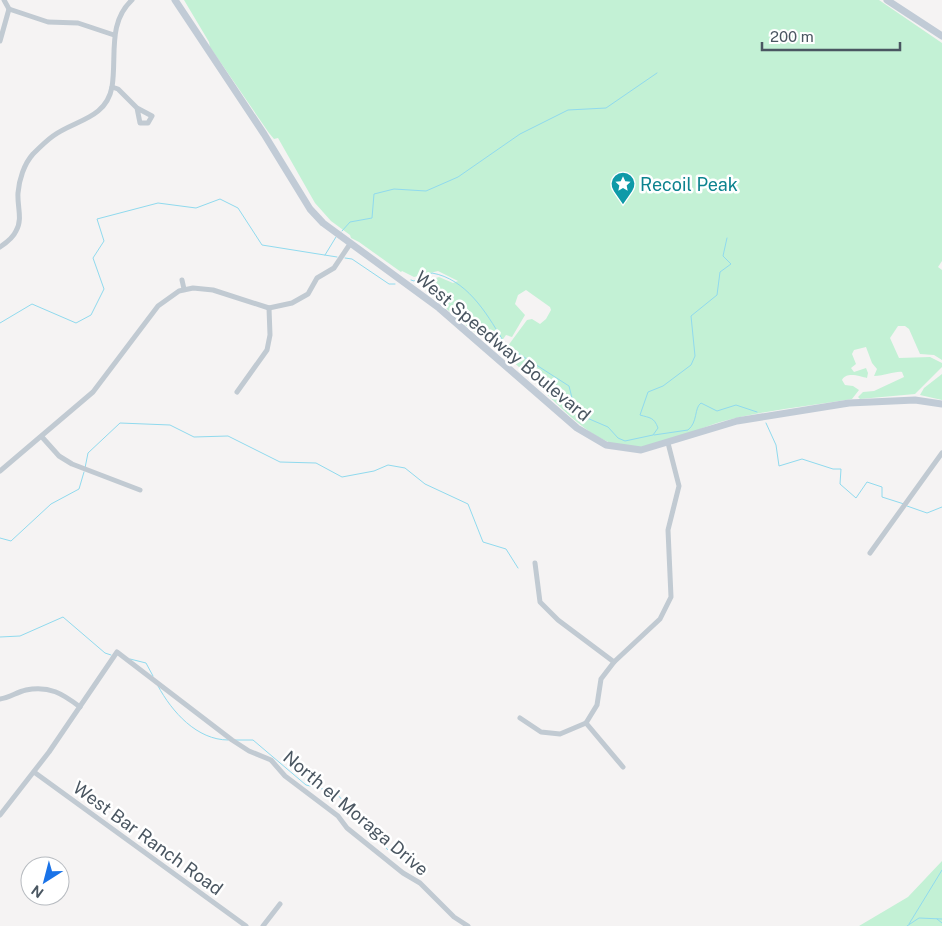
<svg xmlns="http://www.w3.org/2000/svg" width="942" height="926" font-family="'Public Sans',sans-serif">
	<rect width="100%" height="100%" fill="#f5f3f3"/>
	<!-- green -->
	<g fill="#c3f1d5">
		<path d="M184 0H879L942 43V261L938 267 942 270V360L934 355 920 354 909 329 905 326H898L890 338 899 358 930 357 942 363V367L915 394 860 399 858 397 863 392 874 391 904 377 902 372C895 371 885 376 874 376L877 369 872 363 866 347 854 350 852 354 856 364 851 368 854 372 866 368 868 373 867 378C861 377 847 371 842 380L845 385 853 386 859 390 852 399C809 406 765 410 724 421 690 430 653 455 617 445 581 435 547 392 520 368 515 363 508 359 502 354L527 320 532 319 540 324 546 319 551 310 550 307 526 290 518 295 515 304 525 315 512 337 506 335 499 345C483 344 437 300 423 288L421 283 439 277 453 283 458 281 438 271 414 277 402 271 401 272 359 242 351 238 350 235 331 221 315 203 278 138 274 139 269 133 210 47 209 42Z"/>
		<path d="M942 374V400L920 395 924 388Z"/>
		<path d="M942 861V926H859L908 897Z"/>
	</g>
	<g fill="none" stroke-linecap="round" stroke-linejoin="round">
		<!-- stream -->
		<g stroke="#90daee" stroke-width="1">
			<path d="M342 231 350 222 372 218 374 194 394 189 426 191 458 177 520 134 568 110 606 108 657 73"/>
			<path d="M325 255 336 237"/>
			<path d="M345 258 352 259 389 284H395"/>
			<path d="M411 280 414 281 432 273C466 279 486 312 502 339"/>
			<path d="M0 323 32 304 76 323 91 315 104 289 93 258 104 241 97 219 158 203 196 208 220 199 238 208 262 245 337 257"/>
			<path d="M513 350 569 386 573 402 580 415 608 427 618 438 625 441 653 435 658 428C654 417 650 418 640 415L648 392 663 386 691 365 695 356 691 316 717 295 720 272 731 264 723 256 727 238"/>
			<path d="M766 423 776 445 779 466 802 459 833 469H841L840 484 856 498 867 482 882 487V497L904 504"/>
			<path d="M654 435 688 430C698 422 694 408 701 403L717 411 736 405 757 412"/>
			<path d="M85 468 88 453 120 423 170 425 194 437 228 436 280 462 316 463 342 477 374 471 388 465 405 468 425 484 468 504 483 542 506 549 518 568"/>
			<path d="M907 506 927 513 942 507"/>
			<path d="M0 538 11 541 51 504 79 489 84 472"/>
			<path d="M0 637 20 636 63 617 105 653 111 655"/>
			<path d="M130 659 146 663 153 676"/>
			<path d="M158 686C172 712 197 740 228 740"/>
			<path d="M235 740H253L306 785 335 792 388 850 411 861"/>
			<path d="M937 919 942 923"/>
			<path d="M909 924 942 870"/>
			<path d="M907 926 919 918 942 919"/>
		</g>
		<!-- minor -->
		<g stroke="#c1cad2" stroke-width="5">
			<path d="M4 0 9 9 48 22 78 23 114 35"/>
			<path d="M0 41 9 9"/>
			<path d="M112 87 118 89 137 108 140 123H148L152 116 137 108"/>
			<path d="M0 247C6 243 13 238 16 231 23 219 17 206 18 193 19 180 24 164 33 154 39 148 46 141 53 136 75 120 106 119 112 87 117 57 107 23 132 0"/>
			<path d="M182 280 184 289"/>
			<path d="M237 392 267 350 270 335 269 308"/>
			<path d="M42 437 59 456 72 464 140 490"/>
			<path d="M0 471 93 392 158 306 179 291 193 288 213 290 269 308 292 303 308 294 317 278 334 268 350 244"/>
			<path d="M870 553 942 453"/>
			<path d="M535 563 540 602 558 620 614 662"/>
			<path d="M0 699C9 698 17 692 26 690 49 685 63 694 80 707"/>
			<path d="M520 718 541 732 560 734 586 723 597 705 601 679 614 662 660 619 671 597 668 530 679 486 668 443"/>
			<path d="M586 723 623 767"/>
			<path d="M34 772 246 926"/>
			<path d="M0 815 49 752 117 652 232 740 249 751 271 760 285 776 338 816 347 828 403 873 420 883 454 917 468 926"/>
			<path d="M263 926 280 904"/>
		</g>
		<!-- secondary -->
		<g stroke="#c1cbd6" stroke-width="7">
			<path d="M175 0 264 134 310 209 323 223 439 308 577 428 606 445 641 450 737 421 849 403 915 400 942 404"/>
			<path d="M887 0 942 36"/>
		</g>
	</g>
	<!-- icons -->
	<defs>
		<symbol id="sight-pin" viewBox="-11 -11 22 30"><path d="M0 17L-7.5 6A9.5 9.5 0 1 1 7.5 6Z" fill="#0f9aa8" stroke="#fff"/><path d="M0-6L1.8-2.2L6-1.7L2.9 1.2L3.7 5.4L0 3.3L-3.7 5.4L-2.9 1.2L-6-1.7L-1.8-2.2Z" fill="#fff"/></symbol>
	</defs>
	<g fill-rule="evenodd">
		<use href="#sight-pin" x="609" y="170" width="28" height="38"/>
	</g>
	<g text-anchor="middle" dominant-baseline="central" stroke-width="5" stroke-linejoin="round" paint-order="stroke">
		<!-- culture labels -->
		<g font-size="18" fill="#0d838f" stroke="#fff" text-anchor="start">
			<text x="640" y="184">Recoil Peak</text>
		</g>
		<!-- street labels -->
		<g font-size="18" fill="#4a5661" stroke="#fff">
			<text transform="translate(503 346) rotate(40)">West Speedway Boulevard</text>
			<text transform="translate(356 813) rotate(40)">North el Moraga Drive</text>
			<text transform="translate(148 838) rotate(36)">West Bar Ranch Road</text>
		</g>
	</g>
	<!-- north arrow -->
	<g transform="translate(45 881) rotate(216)"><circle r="24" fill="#ffffff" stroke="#b7bbc0"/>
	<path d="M0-4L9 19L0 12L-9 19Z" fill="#1a73e8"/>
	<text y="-8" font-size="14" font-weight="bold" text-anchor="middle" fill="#4a5661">N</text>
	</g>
	<!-- scale -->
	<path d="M762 42v8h138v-8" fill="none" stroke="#4a5661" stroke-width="2.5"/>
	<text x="770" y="42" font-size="15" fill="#4a5661" stroke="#ffffff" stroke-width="4" paint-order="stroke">200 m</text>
</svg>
